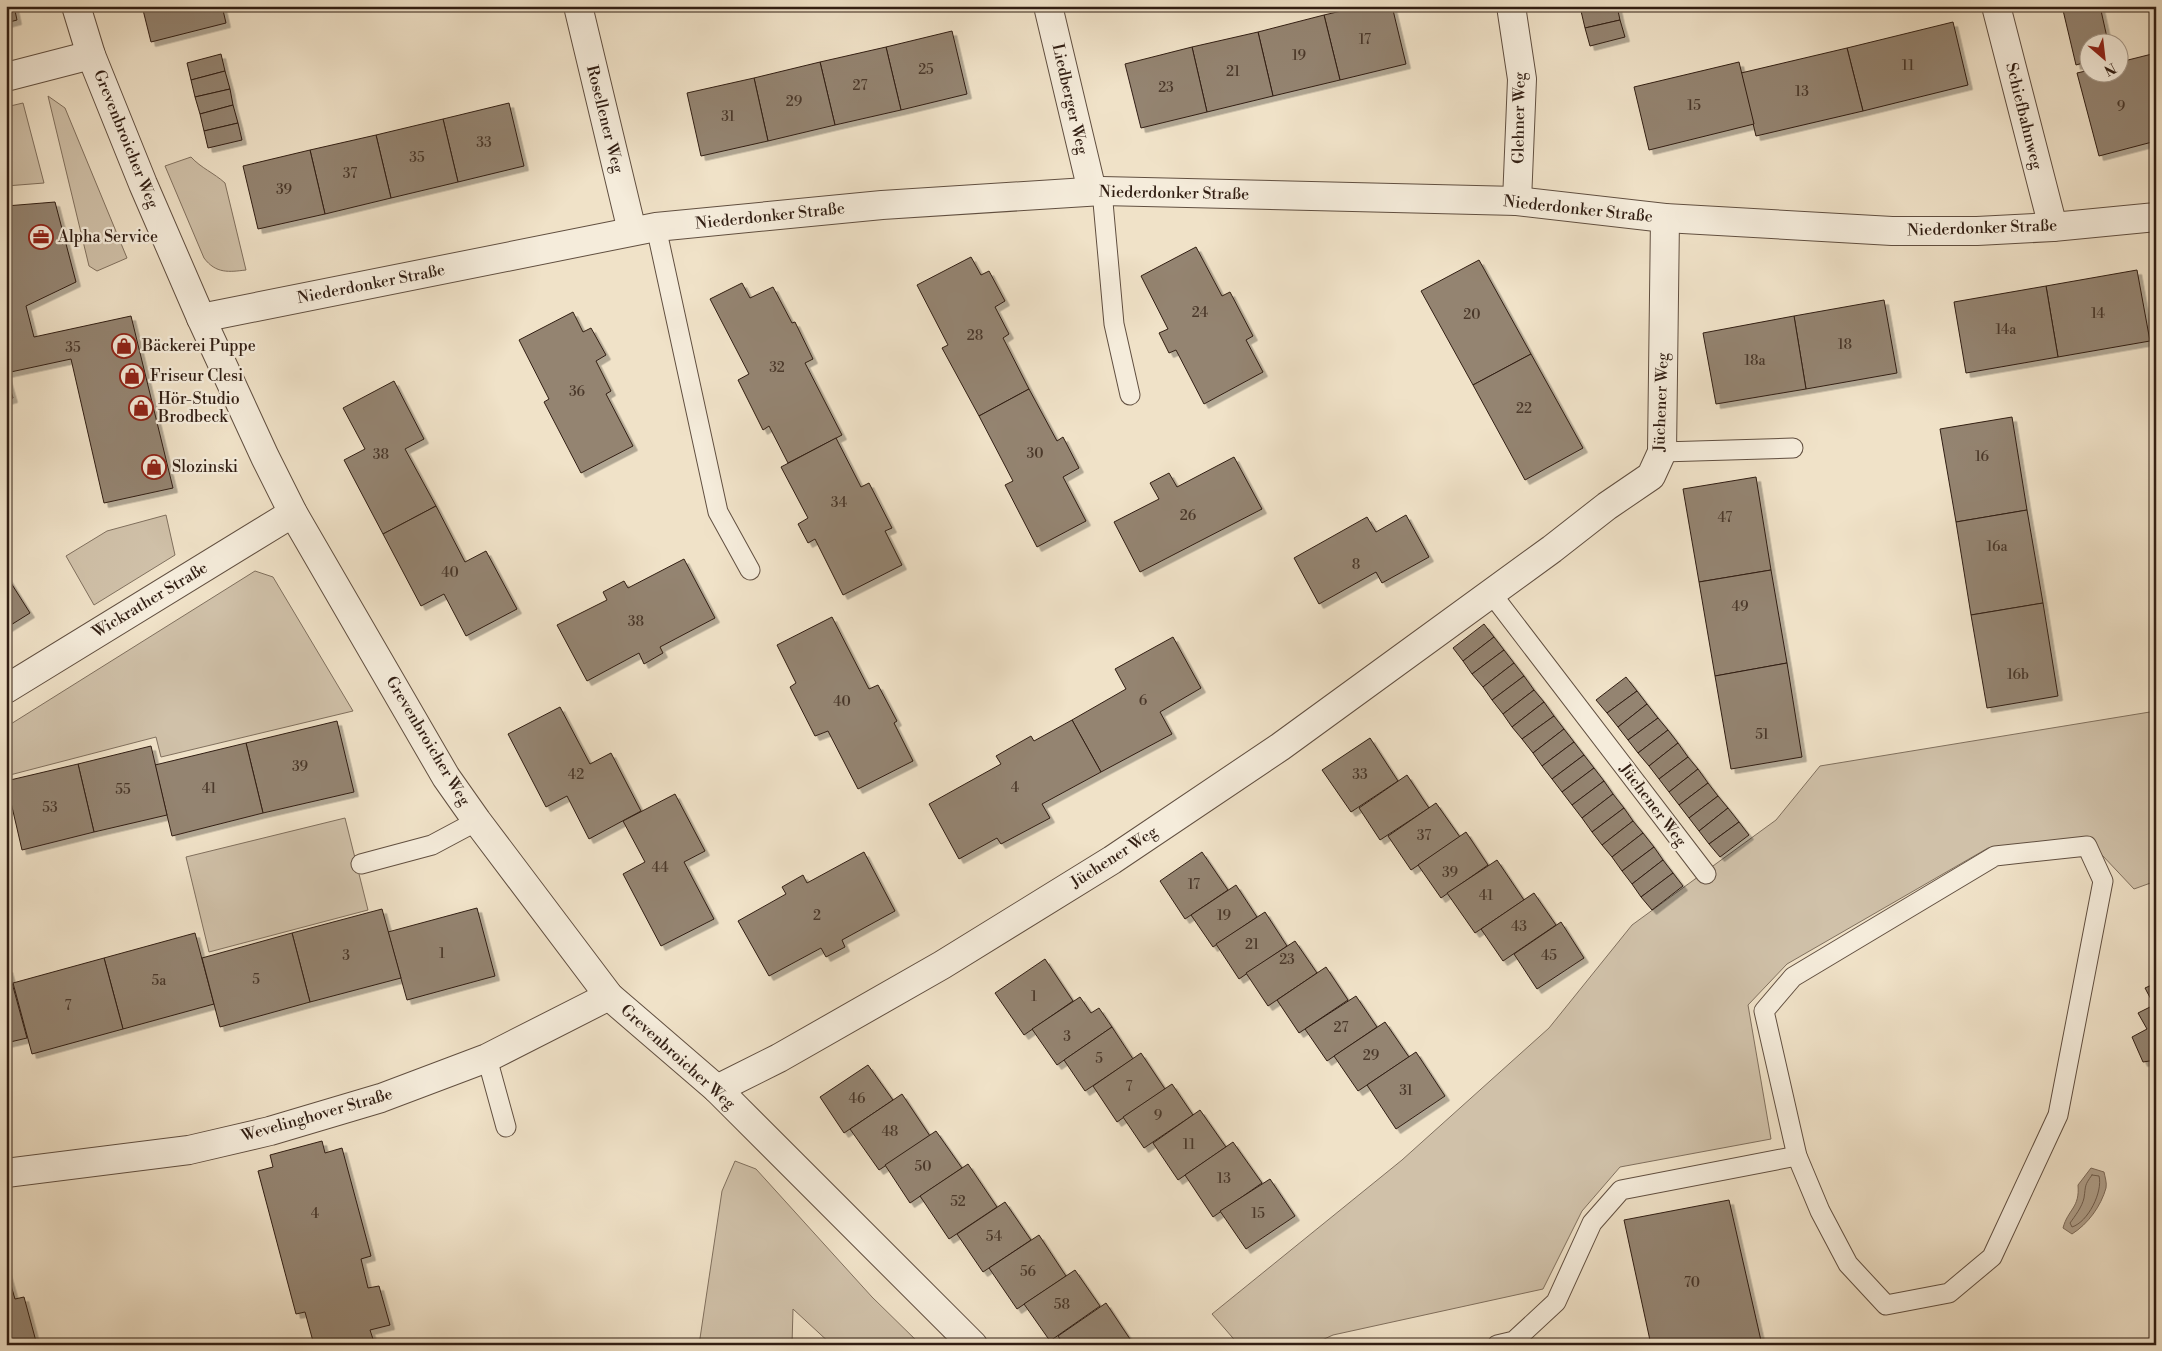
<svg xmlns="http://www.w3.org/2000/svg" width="2162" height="1351" font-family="'Libre Bodoni',serif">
	<defs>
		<filter id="shadow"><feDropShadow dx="4.5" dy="4.5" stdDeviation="0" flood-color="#0004"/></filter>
	</defs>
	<rect width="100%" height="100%" fill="#f0e2c8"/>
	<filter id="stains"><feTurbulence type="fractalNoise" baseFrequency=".004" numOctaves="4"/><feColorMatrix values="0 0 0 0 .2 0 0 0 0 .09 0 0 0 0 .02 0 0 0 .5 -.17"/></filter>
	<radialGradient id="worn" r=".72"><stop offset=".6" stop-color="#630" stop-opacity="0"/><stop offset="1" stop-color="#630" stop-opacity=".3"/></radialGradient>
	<!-- green -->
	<g fill="#d0c1a9" stroke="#80705e">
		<path d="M48 96 65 108 127 258 97 271 89 266Z"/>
		<path d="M23 103 44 183 6 186V107Z"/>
		<path d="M191 157C201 168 214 173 225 183L246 270C229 272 216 274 204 258L165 166Z"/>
		<path d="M166 515 175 555 94 605 66 556 107 531Z"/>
		<path d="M255 571 273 577 353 711 161 757 156 737 6 776V727Z"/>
		<path d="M2156 711V881L2134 889 2086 838 1988 848 1787 964 1748 1005 1771 1139 1620 1167 1582 1211 1543 1289 1333 1335 1311 1345H1239L1212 1314 1402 1160 1549 1028 1632 925 1776 820 1820 766Z"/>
		<path d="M345 818 368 910 209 952 186 857Z"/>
		<path d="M735 1161 756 1169 872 1297 921 1345H832L793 1309 792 1345H699L722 1191Z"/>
	</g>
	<!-- water -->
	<path fill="#af9f8a" stroke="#7d6b5a" d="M2091 1168 2104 1172C2105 1177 2107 1183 2106 1188 2101 1206 2088 1224 2072 1234L2063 1228C2068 1209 2080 1208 2078 1185Z"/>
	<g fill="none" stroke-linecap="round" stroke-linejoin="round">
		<!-- shore -->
		<path stroke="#705e4e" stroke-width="1" d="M2092 1175 2099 1176C2103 1192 2088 1222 2072 1227L2070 1223C2075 1216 2082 1207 2084 1198 2086 1185 2084 1186 2092 1175Z"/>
	</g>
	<!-- building -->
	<g fill="#948471" stroke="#311e13" filter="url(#shadow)">
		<path d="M6 6H14L17 20 6 23Z"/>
		<path d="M142 6H222L226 23 151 42Z"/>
		<path d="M1363 6H1392L1406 64 1340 80 1324 15Z"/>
		<path d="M1580 6H1600L1581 11Z"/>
		<path d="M1600 6H1617L1620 20 1585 28 1581 11Z"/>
		<path d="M2062 6H2100L2108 42H2090V61L2076 65Z"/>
		<path d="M1324 15 1340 80 1273 96 1258 32Z"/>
		<path d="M1620 20 1625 37 1590 46 1585 28Z"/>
		<path d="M1953 22 1968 85 1863 111 1847 48Z"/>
		<path d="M952 31 967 94 901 110 886 47Z"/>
		<path d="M1258 32 1273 96 1207 112 1192 47Z"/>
		<path d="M886 47 901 110 835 125 820 62Z"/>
		<path d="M1192 47 1207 112 1141 128 1125 64Z"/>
		<path d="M1847 48 1863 111 1756 136 1741 73Z"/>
		<path d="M2156 53V141L2099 156 2077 73 2090 70V72H2120V62Z"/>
		<path d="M221 54 225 71 191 80 187 63Z"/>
		<path d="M820 62 835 125 768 141 754 78Z"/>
		<path d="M1739 62 1754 124 1649 150 1634 87Z"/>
		<path d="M225 71 230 89 195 97 191 80Z"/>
		<path d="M754 78 768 141 701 156 687 93Z"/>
		<path d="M230 89 233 105 200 114 195 97Z"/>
		<path d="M509 103 524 166 458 182 443 119Z"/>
		<path d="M233 105 238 123 204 131 200 114Z"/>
		<path d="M443 119 458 182 391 198 376 135Z"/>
		<path d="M238 123 242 140 208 148 204 131Z"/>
		<path d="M376 135 391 198 325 214 310 150Z"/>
		<path d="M310 150 325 214 258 229 243 166Z"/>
		<path d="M55 202 76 282 26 306 34 337 131 316 173 488 104 503 71 359 6 373V206Z"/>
		<path d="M1196 247 1222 296 1230 292 1253 336 1246 340 1263 372 1204 404 1176 350 1169 353 1159 333 1168 329 1141 276Z"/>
		<path d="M971 257 981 275 989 271 1005 301 995 307 1009 334 1003 338 1029 389 979 416 942 348 948 345 917 285Z"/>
		<path d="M1479 260 1531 354 1473 385 1421 291Z"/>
		<path d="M2137 270 2150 341 2058 357 2046 286Z"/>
		<path d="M742 283 750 298 773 287 792 323 795 322 813 359 805 363 842 435 788 463 769 426 763 430 738 380 749 374 710 299Z"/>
		<path d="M2046 286 2058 357 1966 373 1954 302Z"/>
		<path d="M1884 300 1897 373 1806 389 1794 316Z"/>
		<path d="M573 312 583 332 591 328 606 355 596 361 611 391 606 394 633 446 581 473 544 402 549 399 519 340Z"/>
		<path d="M1794 316 1806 389 1716 404 1703 333Z"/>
		<path d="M1531 354 1583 448 1525 480 1473 385Z"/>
		<path d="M6 374 13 398 6 400Z"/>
		<path d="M394 381 424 439 405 449 436 506 383 534 344 460 365 449 343 408Z"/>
		<path d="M1029 389 1057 441 1063 437 1079 468 1063 477 1086 521 1037 547 1005 485 1013 481 979 416Z"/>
		<path d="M2012 417 2027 510 1956 522 1940 429Z"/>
		<path d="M836 438 861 487 869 483 892 528 885 531 902 565 843 595 815 539 808 543 798 524 808 518 781 467Z"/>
		<path d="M1234 457 1262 509 1140 572 1114 522 1159 499 1150 483 1169 473 1177 487Z"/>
		<path d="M1756 477 1771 570 1699 582 1683 489Z"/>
		<path d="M436 506 465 562 486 551 517 609 466 636 444 594 421 606 383 534Z"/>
		<path d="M2027 510 2043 603 1971 615 1956 522Z"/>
		<path d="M1406 515 1429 557 1382 583 1376 572 1319 604 1294 558 1367 517 1376 532Z"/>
		<path d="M684 559 715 618 660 647 663 653 644 664 639 653 587 681 557 625 607 600 603 592 624 581 628 588Z"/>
		<path d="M1771 570 1787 663 1715 676 1699 582Z"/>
		<path d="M6 575 30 613 6 628Z"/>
		<path d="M2043 603 2058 696 1987 708 1971 615Z"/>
		<path d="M832 617 869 689 878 685 897 721 894 723 913 761 858 789 828 731 815 736 790 687 796 683 777 645Z"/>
		<path d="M1484 624 1494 637 1463 661 1453 648Z"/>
		<path d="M1173 637 1201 688 1160 712 1172 734 1101 772 1072 720 1126 689 1115 669Z"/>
		<path d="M1494 637 1504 650 1472 674 1463 661Z"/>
		<path d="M1504 650 1514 663 1483 687 1472 674Z"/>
		<path d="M1514 663 1524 676 1492 700 1483 687Z"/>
		<path d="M1787 663 1802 757 1731 769 1715 676Z"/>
		<path d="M1524 676 1534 690 1503 714 1492 700Z"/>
		<path d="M1626 677 1637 691 1607 713 1596 700Z"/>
		<path d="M1534 690 1544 702 1512 727 1503 714Z"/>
		<path d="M1637 691 1647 704 1618 727 1607 713Z"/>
		<path d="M1544 702 1554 716 1522 739 1512 727Z"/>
		<path d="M1647 704 1658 718 1628 740 1618 727Z"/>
		<path d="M560 707 590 764 611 753 641 811 589 839 567 796 546 807 508 734Z"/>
		<path d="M1554 716 1564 729 1533 753 1522 739Z"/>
		<path d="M1658 718 1668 730 1638 753 1628 740Z"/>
		<path d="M1072 720 1101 772 1042 804 1050 818 1001 844 997 838 959 859 929 804 1001 764 996 756 1031 736 1034 741Z"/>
		<path d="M337 721 354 792 263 813 246 743Z"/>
		<path d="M1564 729 1574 742 1542 766 1533 753Z"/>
		<path d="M1668 730 1678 743 1649 766 1638 753Z"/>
		<path d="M1370 738 1398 781 1351 812 1322 770Z"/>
		<path d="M1574 742 1584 755 1552 779 1542 766Z"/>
		<path d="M246 743 263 813 172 836 155 765Z"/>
		<path d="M1678 743 1688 757 1659 779 1649 766Z"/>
		<path d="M151 746 167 815 94 832 78 764Z"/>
		<path d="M1584 755 1594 768 1562 792 1552 779Z"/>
		<path d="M1688 757 1698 769 1669 792 1659 779Z"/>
		<path d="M78 764 94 832 22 850 6 781Z"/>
		<path d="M1594 768 1604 781 1572 805 1562 792Z"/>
		<path d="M1698 769 1708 783 1679 805 1669 792Z"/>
		<path d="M1407 775 1429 808 1380 840 1359 808Z"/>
		<path d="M1604 781 1613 794 1582 818 1572 805Z"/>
		<path d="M1708 783 1718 796 1689 818 1679 805Z"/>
		<path d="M675 794 705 851 684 862 714 919 661 946 623 874 645 862 623 821Z"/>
		<path d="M1613 794 1624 808 1592 832 1582 818Z"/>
		<path d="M1718 796 1728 808 1699 831 1689 818Z"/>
		<path d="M1436 803 1460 837 1411 870 1388 836Z"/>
		<path d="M1624 808 1633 821 1602 845 1592 832Z"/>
		<path d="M1728 808 1739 822 1709 844 1699 831Z"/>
		<path d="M1633 821 1643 833 1612 857 1602 845Z"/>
		<path d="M1739 822 1749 835 1720 857 1709 844Z"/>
		<path d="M1466 832 1488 865 1441 898 1418 865Z"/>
		<path d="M1643 833 1654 847 1622 871 1612 857Z"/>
		<path d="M1654 847 1663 860 1632 884 1622 871Z"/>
		<path d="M864 852 895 911 842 940 845 947 826 957 821 948 769 976 738 921 786 894 782 887 803 875 807 883Z"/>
		<path d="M1202 852 1228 890 1185 919 1160 881Z"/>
		<path d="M1497 860 1524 900 1475 933 1447 893Z"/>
		<path d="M1663 860 1673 873 1641 897 1632 884Z"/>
		<path d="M1673 873 1683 886 1652 910 1641 897Z"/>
		<path d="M1236 885 1257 917 1213 947 1191 915Z"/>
		<path d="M1534 893 1556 925 1503 961 1481 929Z"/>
		<path d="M477 908 495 976 407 1000 388 932Z"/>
		<path d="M382 909 401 978 310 1002 292 933Z"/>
		<path d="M1265 912 1287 946 1239 979 1216 944Z"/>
		<path d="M1561 922 1584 958 1537 989 1514 954Z"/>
		<path d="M195 933 214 1004 123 1029 104 958Z"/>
		<path d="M292 933 310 1002 220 1027 202 958Z"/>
		<path d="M1295 941 1317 973 1268 1006 1246 973Z"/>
		<path d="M104 958 123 1029 32 1054 13 983Z"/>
		<path d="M1045 959 1073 1001 1024 1035 995 993Z"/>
		<path d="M1326 967 1348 1000 1299 1033 1277 1000Z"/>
		<path d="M6 968H8L27 1038 6 1043Z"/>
		<path d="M2156 983V1060L2143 1062 2132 1037 2147 1029 2138 1013 2154 1005 2145 988Z"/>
		<path d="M1356 996 1377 1027 1327 1061 1305 1029Z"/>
		<path d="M1080 997 1091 1013 1099 1008 1112 1027 1057 1065 1032 1029Z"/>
		<path d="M1385 1022 1409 1057 1358 1091 1334 1056Z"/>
		<path d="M1112 1027 1133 1059 1085 1091 1064 1060Z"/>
		<path d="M1416 1052 1445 1096 1396 1129 1367 1085Z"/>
		<path d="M1141 1053 1165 1089 1117 1122 1093 1086Z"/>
		<path d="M868 1065 893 1100 844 1133 820 1097Z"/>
		<path d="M1172 1084 1193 1115 1144 1148 1123 1117Z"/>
		<path d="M902 1094 930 1136 879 1170 850 1129Z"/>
		<path d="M1200 1110 1226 1147 1178 1180 1153 1143Z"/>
		<path d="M936 1131 962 1168 910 1203 885 1165Z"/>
		<path d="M322 1141 325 1153 342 1148 371 1256 361 1259 368 1288 379 1286 390 1325 370 1330 375 1345H314L305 1312 296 1314 258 1171 273 1167 270 1155Z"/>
		<path d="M1233 1142 1262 1183 1213 1217 1185 1175Z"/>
		<path d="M968 1164 997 1207 949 1239 920 1196Z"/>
		<path d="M1270 1179 1295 1216 1246 1249 1220 1211Z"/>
		<path d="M1729 1200 1762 1345H1651L1624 1220Z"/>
		<path d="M1005 1202 1031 1240 983 1272 957 1234Z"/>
		<path d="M1039 1235 1066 1276 1017 1309 989 1268Z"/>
		<path d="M6 1268 15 1299 24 1297 37 1345H6Z"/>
		<path d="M1075 1270 1100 1306 1050 1341 1024 1304Z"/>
		<path d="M1106 1303 1134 1345H1064L1058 1336Z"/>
	</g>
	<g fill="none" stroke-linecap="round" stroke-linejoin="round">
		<defs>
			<g id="service">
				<path d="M1102 191 1114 324 1130 395"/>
				<path d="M656 227 718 512 750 570"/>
				<path d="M1662 452 1793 448"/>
				<path d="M1491 593 1706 874"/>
				<path d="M2087 846 2103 881 2058 1115 1992 1257 1949 1293 1886 1305 1848 1264 1820 1211 1797 1156 1764 1011 1793 977 1995 856Z"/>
				<path d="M361 864 432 845 477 821"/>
				<path d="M487 1058 506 1127"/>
				<path d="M1497 1345 1514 1341 1556 1302 1592 1223 1621 1190 1797 1156"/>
			</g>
			<g id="minor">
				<path d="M76 6 91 55 143 184 201 318 265 457 293 513 446 777 477 821 609 996 717 1089 973 1345"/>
				<path d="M578 6 632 231"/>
				<path d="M1048 6 1092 191"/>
				<path d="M1511 6 1522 79 1517 201"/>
				<path d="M1996 6 2053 227"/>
				<path d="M6 77 91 55"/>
				<path d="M201 318 656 227 882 205 1102 191 1517 201 1665 218 1892 231H1977L2053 227 2156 217"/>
				<path d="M6 689 293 513"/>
				<path d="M717 1089 779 1058 942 965 1112 860 1280 747 1552 549 1607 506 1651 476 1662 452 1665 218"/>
				<path d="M6 1173 189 1150 270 1131 381 1098 487 1058 609 996"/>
			</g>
		</defs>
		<!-- service casing -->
		<use href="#service" stroke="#614f40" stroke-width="21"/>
		<!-- minor casing -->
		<use href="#minor" stroke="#614f40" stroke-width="30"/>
		<!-- service -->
		<use href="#service" stroke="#f5ecdb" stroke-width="19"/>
		<!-- minor -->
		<use href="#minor" stroke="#f5ecdb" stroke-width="28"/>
	</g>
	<!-- icons -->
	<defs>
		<symbol id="office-ring" viewBox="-11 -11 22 22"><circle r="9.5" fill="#f5ecdb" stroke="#8f2418" stroke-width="1.5"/><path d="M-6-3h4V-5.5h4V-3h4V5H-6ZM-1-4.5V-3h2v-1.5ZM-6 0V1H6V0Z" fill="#8f2418"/></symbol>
		<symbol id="shop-ring" viewBox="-11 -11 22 22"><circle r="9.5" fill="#f5ecdb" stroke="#8f2418" stroke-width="1.5"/><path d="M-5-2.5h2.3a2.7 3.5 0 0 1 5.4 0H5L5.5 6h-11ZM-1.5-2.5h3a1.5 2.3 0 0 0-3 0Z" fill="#8f2418"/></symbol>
	</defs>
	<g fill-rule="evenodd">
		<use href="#office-ring" x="27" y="223" width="28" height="28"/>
		<use href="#shop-ring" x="110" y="332" width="28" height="28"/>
		<use href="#shop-ring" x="118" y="362" width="28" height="28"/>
		<use href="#shop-ring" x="127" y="394" width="28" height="28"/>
		<use href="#shop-ring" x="140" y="453" width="28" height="28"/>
	</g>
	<g text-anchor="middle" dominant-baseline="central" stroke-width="4.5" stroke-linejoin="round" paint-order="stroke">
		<!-- number labels -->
		<g font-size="14" fill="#4a382a">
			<text x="1365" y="40">17</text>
			<text x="1299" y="56">19</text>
			<text x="1908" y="66">11</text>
			<text x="926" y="70">25</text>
			<text x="1233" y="72">21</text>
			<text x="860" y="86">27</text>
			<text x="1166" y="88">23</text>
			<text x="1802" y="92">13</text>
			<text x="794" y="102">29</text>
			<text x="1694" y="106">15</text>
			<text x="2121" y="107">9</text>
			<text x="728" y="117">31</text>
			<text x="484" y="143">33</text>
			<text x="417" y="158">35</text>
			<text x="350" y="174">37</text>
			<text x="284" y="190">39</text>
			<text x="1200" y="313">24</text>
			<text x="2098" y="314">14</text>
			<text x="1472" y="315">20</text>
			<text x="2006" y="330">14a</text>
			<text x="975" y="336">28</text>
			<text x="1845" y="345">18</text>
			<text x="73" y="348">35</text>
			<text x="1755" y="361">18a</text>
			<text x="777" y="368">32</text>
			<text x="577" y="392">36</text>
			<text x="1524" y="409">22</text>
			<text x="1035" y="454">30</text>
			<text x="381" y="455">38</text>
			<text x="1982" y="457">16</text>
			<text x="839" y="503">34</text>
			<text x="1188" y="516">26</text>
			<text x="1725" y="518">47</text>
			<text x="1997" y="547">16a</text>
			<text x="1356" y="565">8</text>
			<text x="450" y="573">40</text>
			<text x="1740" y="607">49</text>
			<text x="636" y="622">38</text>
			<text x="2018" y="675">16b</text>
			<text x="1143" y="701">6</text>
			<text x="842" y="702">40</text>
			<text x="1762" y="735">51</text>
			<text x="300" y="767">39</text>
			<text x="576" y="775">42</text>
			<text x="1360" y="775">33</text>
			<text x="1015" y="788">4</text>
			<text x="209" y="789">41</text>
			<text x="123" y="790">55</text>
			<text x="50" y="808">53</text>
			<text x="1424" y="836">37</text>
			<text x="660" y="868">44</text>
			<text x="1450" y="873">39</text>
			<text x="1194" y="885">17</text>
			<text x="1486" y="896">41</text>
			<text x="817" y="916">2</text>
			<text x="1224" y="916">19</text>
			<text x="1519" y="927">43</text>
			<text x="1252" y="945">21</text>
			<text x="442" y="954">1</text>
			<text x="346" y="956">3</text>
			<text x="1549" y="956">45</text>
			<text x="1287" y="960">23</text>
			<text x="256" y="980">5</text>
			<text x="159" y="981">5a</text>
			<text x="1034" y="997">1</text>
			<text x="68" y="1006">7</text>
			<text x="1341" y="1028">27</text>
			<text x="1067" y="1037">3</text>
			<text x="1371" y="1056">29</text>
			<text x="1099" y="1059">5</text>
			<text x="1129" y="1087">7</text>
			<text x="1406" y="1091">31</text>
			<text x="857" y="1099">46</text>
			<text x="1158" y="1116">9</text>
			<text x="890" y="1132">48</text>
			<text x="1189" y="1145">11</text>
			<text x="923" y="1167">50</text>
			<text x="1224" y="1179">13</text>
			<text x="958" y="1202">52</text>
			<text x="315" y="1214">4</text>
			<text x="1258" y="1214">15</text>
			<text x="994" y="1237">54</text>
			<text x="1028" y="1272">56</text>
			<text x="1692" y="1283">70</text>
			<text x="1062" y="1305">58</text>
		</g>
		<!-- street labels -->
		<g font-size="16" fill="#311e13" stroke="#f5ecdb">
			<text transform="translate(1070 99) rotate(77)">Liedberger Weg</text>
			<text transform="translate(2024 116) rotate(76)">Schiefbahnweg</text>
			<text transform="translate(1519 118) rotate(-89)">Glehner Weg</text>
			<text transform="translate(605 119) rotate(76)">Rosellener Weg</text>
			<text transform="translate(126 139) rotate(68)">Grevenbroicher Weg</text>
			<text transform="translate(1174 193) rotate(1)">Niederdonker Straße</text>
			<text transform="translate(1578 209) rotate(6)">Niederdonker Straße</text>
			<text transform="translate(770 216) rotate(-6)">Niederdonker Straße</text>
			<text transform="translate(1982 228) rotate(-2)">Niederdonker Straße</text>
			<text transform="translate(371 284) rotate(-11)">Niederdonker Straße</text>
			<text transform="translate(1661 402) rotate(-88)">Jüchener Weg</text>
			<text transform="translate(150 600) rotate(-31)">Wickrather Straße</text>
			<text transform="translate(428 741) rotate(59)">Grevenbroicher Weg</text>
			<text transform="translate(1653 805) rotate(53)">Jüchener Weg</text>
			<text transform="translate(1114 857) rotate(-33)">Jüchener Weg</text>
			<text transform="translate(678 1057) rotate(42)">Grevenbroicher Weg</text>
			<text transform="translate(317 1115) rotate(-16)">Wevelinghover Straße</text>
		</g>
		<!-- poi labels -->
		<g font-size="16" fill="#311e13" stroke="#f5ecdb" text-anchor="start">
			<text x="58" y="237">Alpha Service</text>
			<text x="142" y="346">Bäckerei Puppe</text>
			<text x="150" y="376">Friseur Clesi</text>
			<text x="158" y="399">Hör-Studio<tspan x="158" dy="18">Brodbeck</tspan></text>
			<text x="172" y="467">Slozinski</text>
		</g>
	</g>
	<!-- margin -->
	<rect width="2162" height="1351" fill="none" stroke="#f0e2c8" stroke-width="25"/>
	<rect x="8" y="8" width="2147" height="1336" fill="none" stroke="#311e13" stroke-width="2.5"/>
	<rect x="12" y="12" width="2137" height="1326" fill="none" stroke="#311e13"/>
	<!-- north arrow -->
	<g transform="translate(2104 58) rotate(152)"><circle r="24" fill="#f5ecdb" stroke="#a79a8b"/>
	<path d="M0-4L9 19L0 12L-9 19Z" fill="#8f2418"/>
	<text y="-8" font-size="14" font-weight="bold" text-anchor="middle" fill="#311e13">N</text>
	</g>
	<rect width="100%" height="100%" filter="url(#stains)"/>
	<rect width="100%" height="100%" fill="url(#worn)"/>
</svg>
